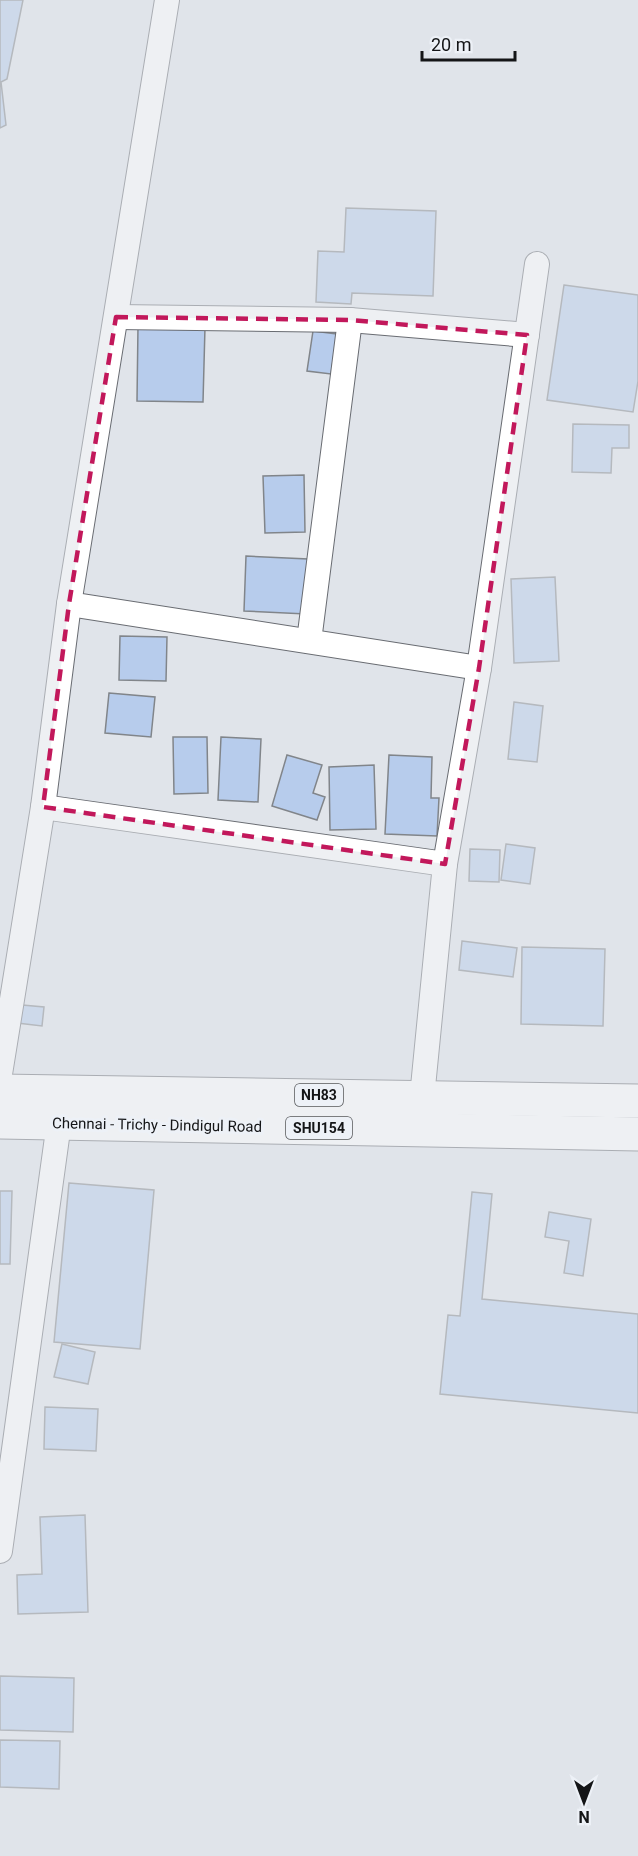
<svg xmlns="http://www.w3.org/2000/svg" width="638" height="1856" font-family="Roboto,sans-serif">
	<rect width="100%" height="100%" fill="#e0e4ea"/>
	<!-- building -->
	<g fill="#b7ccec" stroke="#81858a" stroke-width="1.5">
		<path d="M0 0H23L7 79 1 82 6 125 0 128Z"/>
		<path d="M346 208 436 211 433 296 352 293 351 304 316 302 318 251 344 252Z"/>
		<path d="M564 285 638 295V381L633 412 547 400Z"/>
		<path d="M138 326 205 327 203 402 137 401Z"/>
		<path d="M313 331 337 334 331 374 307 371Z"/>
		<path d="M573 424 629 425V448H612L611 473 572 472Z"/>
		<path d="M304 475 305 532 265 533 263 476Z"/>
		<path d="M246 556 308 559 306 614 244 611Z"/>
		<path d="M555 577 559 661 514 663 511 579Z"/>
		<path d="M120 636 167 637 166 681 119 680Z"/>
		<path d="M109 693 155 697 151 737 105 733Z"/>
		<path d="M514 702 543 706 537 762 508 759Z"/>
		<path d="M173 737H207L208 793 174 794Z"/>
		<path d="M221 737 261 739 258 802 218 800Z"/>
		<path d="M287 755 322 765 313 793 325 797 317 820 272 806Z"/>
		<path d="M389 755 432 757 431 798H439L437 836 385 834Z"/>
		<path d="M374 765 376 829 330 830 329 767Z"/>
		<path d="M506 844 535 848 530 884 501 880Z"/>
		<path d="M470 849 500 850 499 882 469 881Z"/>
		<path d="M462 941 517 948 513 977 459 970Z"/>
		<path d="M522 947 605 949 603 1026 521 1024Z"/>
		<path d="M11 1004 44 1007 42 1026 9 1022Z"/>
		<path d="M69 1183 154 1190 140 1349 54 1342Z"/>
		<path d="M0 1191H12L10 1264H0Z"/>
		<path d="M472 1192 492 1194 482 1299 638 1314V1413L440 1394 448 1315 460 1316Z"/>
		<path d="M549 1212 591 1219 583 1276 564 1273 569 1241 545 1237Z"/>
		<path d="M62 1344 95 1352 88 1384 54 1377Z"/>
		<path d="M45 1407 98 1409 96 1451 44 1449Z"/>
		<path d="M85 1515 88 1612 18 1614 17 1575 42 1574 40 1517Z"/>
		<path d="M0 1676 74 1678 73 1732 0 1730Z"/>
		<path d="M0 1740 60 1741 59 1789 0 1787Z"/>
	</g>
	<g fill="none" stroke-linecap="round" stroke-linejoin="round">
		<defs>
			<g id="street">
				<path d="M116 317 350 320 527 335"/>
				<path d="M69 604 479 668"/>
				<path d="M309 641 350 320"/>
				<path d="M43 807 445 864"/>
				<path d="M0 1074 43 807 69 604 167 0"/>
				<path d="M422 1097 445 864 479 668 537 264"/>
				<path d="M0 1551 59 1123"/>
			</g>
			<g id="highway">
				<path d="M0 1091 638 1101"/>
				<path d="M0 1122 638 1134"/>
			</g>
		</defs>
		<!-- street casing -->
		<use href="#street" stroke="#696c72" stroke-width="26"/>
		<!-- highway casing -->
		<use href="#highway" stroke="#696c72" stroke-width="35"/>
		<!-- street -->
		<use href="#street" stroke="#fff" stroke-width="24"/>
		<!-- highway -->
		<use href="#highway" stroke="#fff" stroke-width="33"/>
	</g>
	<!-- marked area -->
	<path d="M0 0H638V1856H0ZM116 317 350 320 527 335 479 668 445 864 43 807 69 604Z" fill="#e0e4ea" fill-opacity=".55" fill-rule="evenodd"/>
	<path fill="none" stroke="#c2185b" stroke-width="4.5" stroke-dasharray="12 8" stroke-linejoin="round" d="M116 317 350 320 527 335 479 668 445 864 43 807 69 604Z"/>
	<g text-anchor="middle" dominant-baseline="central" stroke-width="6" stroke-linejoin="round" paint-order="stroke">
		<!-- shield labels -->
		<g fill="#edf1f7" stroke="#55575a" stroke-width="1.5">
			<rect x="295" y="1084" width="48" height="22" rx="4.5"/>
			<rect x="286" y="1117" width="66" height="22" rx="4.5"/>
		</g>
		<g font-size="14" font-weight="bold" fill="#141517">
			<text x="319" y="1095">NH83</text>
			<text x="319" y="1128">SHU154</text>
		</g>
		<!-- street labels -->
		<g font-size="15" fill="#141517" stroke="#edf1f7">
			<text transform="translate(157 1125) rotate(1)">Chennai - Trichy - Dindigul Road</text>
		</g>
	</g>
	<!-- north arrow -->
	<g transform="translate(584 1802) rotate(180)" stroke="#edf1f7" stroke-width="4.5" paint-order="stroke">
	<path d="M0-4.5L10 22L0 15L-10 22Z" fill="#141517"/>
	<text y="-9" font-size="16" font-weight="bold" text-anchor="middle" fill="#141517">N</text>
	</g>
	<!-- scale -->
	<path d="M422 51v9h93v-9" fill="none" stroke="#141517" stroke-width="3"/>
	<text x="431" y="51" font-size="18" fill="#141517" stroke="#edf1f7" stroke-width="4.5" paint-order="stroke">20 m</text>
</svg>
